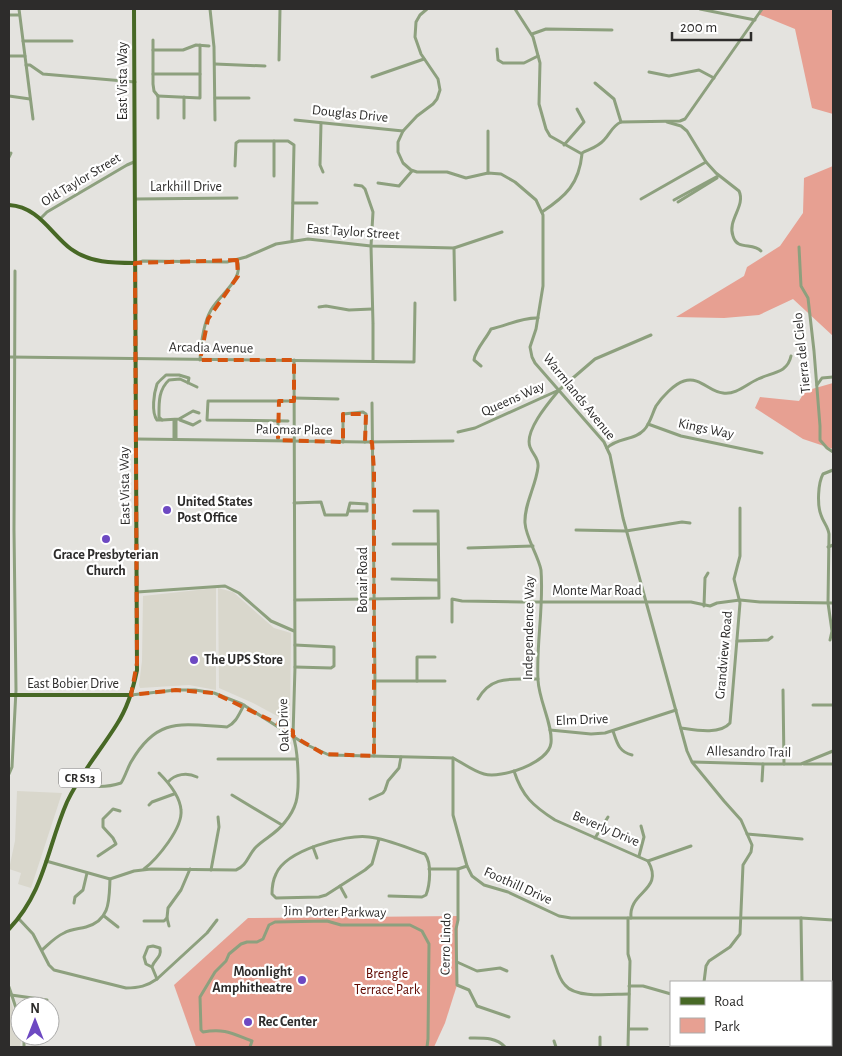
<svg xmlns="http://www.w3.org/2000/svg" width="842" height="1056" font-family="'Alegreya Sans',sans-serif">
	<rect width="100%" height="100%" fill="#e4e3df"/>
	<!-- built -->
	<g fill="#d9d7cc">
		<path d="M216 588V690L189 685 140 688 139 685 142 661 143 596Z"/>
		<path d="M218 588 233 592 274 628 291 633 290 723 253 703 219 688Z"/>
		<path d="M17 791 62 793 31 888 18 884 21 873 9 869 15 841Z"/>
		<path d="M9 996 20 1028V1036H22L20 1047H9Z"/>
	</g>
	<!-- green -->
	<g fill="#e7a092">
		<path d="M762 9H833V114L812 108 795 29 758 14Z"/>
		<path d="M833 166V336L793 299 759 315 724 318 676 317 744 276 747 267 780 246 803 213 804 178Z"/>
		<path d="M833 383V449L803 439 755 408 760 397 799 401 805 391Z"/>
		<path d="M458 916 457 985 445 1023 434 1047H196L174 985 248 918Z"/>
	</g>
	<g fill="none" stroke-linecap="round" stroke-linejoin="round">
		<!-- minor -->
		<g stroke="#8da07e" stroke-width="3">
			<path d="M19 9 33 119"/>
			<path d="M210 9 214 47 215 120"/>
			<path d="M427 9 420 15 416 22 415 37 421 54 438 79 440 90 437 99 433 104 417 116 403 131 398 142V152L403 163 411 170 417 172H447L466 178 488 173 501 174 515 182 536 200 543 215V286L536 329 530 347 532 357 535 363 604 442 610 455 623 518 687 751 692 762 724 801 741 820 752 845 751 852 743 865 740 934 730 947 709 961 706 966 704 982"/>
			<path d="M515 9 533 37 540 63 539 104 546 129 550 136 582 154C579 184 566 196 542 212"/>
			<path d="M700 9 755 20"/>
			<path d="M9 15H19"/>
			<path d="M532 34 546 29 612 30"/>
			<path d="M153 40V84L154 91 158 96"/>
			<path d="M23 41H72"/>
			<path d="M497 49 498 60 503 63H524L538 56"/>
			<path d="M153 50H183L196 45 209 46"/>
			<path d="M9 56H25"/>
			<path d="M279 60 280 9"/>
			<path d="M215 64 265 66"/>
			<path d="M26 65H30L43 74 135 82"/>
			<path d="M649 72 669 76 699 70 714 78"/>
			<path d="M153 74H200"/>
			<path d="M372 77 424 59"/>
			<path d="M595 83 614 99 621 122"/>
			<path d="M9 96 30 99"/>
			<path d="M158 96 200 98V45"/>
			<path d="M158 96V118"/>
			<path d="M215 98H249"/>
			<path d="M184 118V97"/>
			<path d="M295 120 403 131"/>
			<path d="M667 122 681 126 687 131 706 162 716 173 739 191C746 206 727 220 733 236 737 251 753 242 761 251"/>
			<path d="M321 123 320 165 323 172"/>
			<path d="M488 131V173"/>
			<path d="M274 141V176"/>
			<path d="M564 145 584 122 577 109"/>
			<path d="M582 153C590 149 598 147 604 140 610 134 612 126 621 122L680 121 685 119 762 9"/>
			<path d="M9 157 11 153"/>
			<path d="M235 166 236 143 239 141H288L294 145 292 240"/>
			<path d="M378 183 399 186 412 171"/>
			<path d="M355 185 362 186 365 189 373 212 371 246 373 323"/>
			<path d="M135 199 237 198"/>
			<path d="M641 199 706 162"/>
			<path d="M674 200 718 176"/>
			<path d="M678 202 717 178"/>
			<path d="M293 203H317"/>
			<path d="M41 218 47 212 127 165 134 162"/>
			<path d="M799 247 801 286 808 298 814 351 820 426V440L827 448 833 452"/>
			<path d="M454 248 455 300"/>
			<path d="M135 263 143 261 227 262 246 257 276 244 308 239 371 246 454 248 502 232"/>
			<path d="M319 307 326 306 349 310 372 309"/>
			<path d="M9 357 414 362 415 303"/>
			<path d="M200 360C201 343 203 324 211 310 220 294 245 279 237 260"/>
			<path d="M373 361V324"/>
			<path d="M481 366 474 360C475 350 486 339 491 329 506 326 522 317 538 318"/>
			<path d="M188 383 189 378 179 375H166C163 378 159 381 157 384 154 393 151 412 157 420H162L159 417C159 404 158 390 169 380L180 379 197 387"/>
			<path d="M817 385 822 378 833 377"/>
			<path d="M294 398 338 399"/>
			<path d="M372 403 375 681 374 756"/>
			<path d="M162 420 179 419 193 411 199 413"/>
			<path d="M180 420 193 425 200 421"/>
			<path d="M288 421 207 420 208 401H294"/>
			<path d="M648 424 681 436 762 453"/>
			<path d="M458 432 475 428 559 390 595 359 651 335"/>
			<path d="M136 439 365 442 453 441"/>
			<path d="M174 439V420"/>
			<path d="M176 439V420"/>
			<path d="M278 440V421"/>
			<path d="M343 442V414L363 412 366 414 365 442"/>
			<path d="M607 448C618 437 634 441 644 430 650 424 652 414 656 406 662 397 674 384 684 381 700 376 709 392 723 393 736 395 747 384 758 379 766 375 775 374 783 369 787 366 790 361 791 356"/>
			<path d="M294 503 321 502 325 515H347L350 503 367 504V511H349"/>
			<path d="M576 530 626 531 682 522 690 523"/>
			<path d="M393 544H438"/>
			<path d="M828 547 833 545"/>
			<path d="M468 548 533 546"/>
			<path d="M392 579 438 580"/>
			<path d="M137 592 225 586 239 593 271 621 294 631"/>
			<path d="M295 600 439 598 438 511H414"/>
			<path d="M704 606 705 578 708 573"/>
			<path d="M452 622V599L462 601 522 602H691L710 606 717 603 740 600 760 602 833 603"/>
			<path d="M830 640 832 631 828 603 829 534C828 526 823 522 821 515 817 505 818 483 823 474L833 470"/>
			<path d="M737 641 768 640 772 637"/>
			<path d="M295 645 334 647V666L331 668 295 667"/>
			<path d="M375 681H445"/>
			<path d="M417 681V657H435"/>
			<path d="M783 690 784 764"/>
			<path d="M131 695 176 690H195L214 693 242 704 305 744 329 755 453 758V815L467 866 472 876 484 885 508 892 559 916 571 918H801L833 920"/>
			<path d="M478 699C492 674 513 680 538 679"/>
			<path d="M813 705H833"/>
			<path d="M681 728C695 730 720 735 730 723L740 603 734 579 740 556V508"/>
			<path d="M550 730 591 734 605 733 676 710"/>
			<path d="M613 731C617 743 619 752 632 755"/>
			<path d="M453 758C463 763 473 771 484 774 501 779 549 763 551 743 553 725 539 701 538 680 536 644 544 607 541 570 538 555 526 538 525 523 524 504 536 486 538 467 539 458 533 455 530 447 524 431 549 402 559 390"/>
			<path d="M218 759H297"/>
			<path d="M693 762 763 764H801L833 751"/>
			<path d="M804 764H833"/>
			<path d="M514 771C522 796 533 806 555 820L648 861C665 891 628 891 631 918"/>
			<path d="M9 774 12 767 16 690 14 530 15 271"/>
			<path d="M79 781C89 789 109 787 121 783 125 777 127 769 131 762 157 717 180 724 227 727 236 723 239 714 244 705"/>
			<path d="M762 781 763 764"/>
			<path d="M168 782C175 774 187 772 197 777"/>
			<path d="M232 795 282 825"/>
			<path d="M370 799 383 793 385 790 388 781 399 768 401 757"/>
			<path d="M149 805 152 802 174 794"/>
			<path d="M747 834 802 839"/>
			<path d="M595 838 608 817"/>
			<path d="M379 839 372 864 365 870 326 895 319 897 276 898 272 894C272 887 273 880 276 874 286 850 345 834 369 837 388 839 407 848 425 854 432 863 430 885 426 895L422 897 389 896"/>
			<path d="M313 847 317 858"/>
			<path d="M98 856 116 844 113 838 103 827V819L113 809 120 811"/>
			<path d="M639 856 644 837 641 826"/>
			<path d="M46 861 110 879 134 871 151 869 236 870C247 866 248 855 256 847 265 838 276 834 285 822 290 816 294 809 296 802 300 788 298 749 293 736L295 667 294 360"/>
			<path d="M648 861 691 846"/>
			<path d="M144 869C157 859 183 828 181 810 180 797 168 782 159 773"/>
			<path d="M429 869H458L467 866"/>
			<path d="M458 869V920L456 929 457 985 469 990 477 1006 509 1017"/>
			<path d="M211 870 219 827 218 817"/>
			<path d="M340 886 346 897"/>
			<path d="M74 903 75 897 83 890 87 873"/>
			<path d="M104 916 118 927"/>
			<path d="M167 918 169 926"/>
			<path d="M628 918V954L630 961 628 1047"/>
			<path d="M801 918 802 982"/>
			<path d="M19 919 33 934 49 965 54 970 126 988C139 988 147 986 157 979L207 933 217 920"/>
			<path d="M144 921H164L167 918 168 908 181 890 190 869"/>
			<path d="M42 950C49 944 55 937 64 933 71 929 79 929 86 927 111 920 109 899 110 879"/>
			<path d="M552 956C556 965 558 978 565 985 576 999 612 994 629 994"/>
			<path d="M457 962 477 971 500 968 507 971"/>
			<path d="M152 967C154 959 162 958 160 948L153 946 148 947 144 957 146 964 152 967 157 979"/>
			<path d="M831 985H833"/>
			<path d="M629 986H643L671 994"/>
			<path d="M9 987 20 1020"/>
			<path d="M11 995 47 1000"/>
			<path d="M629 1029H647"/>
			<path d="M831 1031H833"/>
			<path d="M600 1037V1047"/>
			<path d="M470 1038C483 1038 496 1037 505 1047"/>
			<path d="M554 1041 556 1047"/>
			<path d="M686 1045V1047"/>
			<path d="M24 1047V1036"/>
			<path d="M250 1047 252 1041C233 1034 225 1028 203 1032L201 1030 200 997 215 972 226 961 229 954 241 944 247 942H257L263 939 269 925 275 922 327 921 341 925H410L422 931 429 944 428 1039 427 1047"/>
			<path d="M726 1047V1045"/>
			<path d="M802 1047V1045"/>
		</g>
		<!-- major -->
		<g stroke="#476825" stroke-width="4">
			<path d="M9 205C39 207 50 233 71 249 90 263 113 263 135 263"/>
			<path d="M9 695H131"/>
			<path d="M9 929C45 891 47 848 67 802 80 774 101 750 117 724 128 707 133 690 137 670L134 9"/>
		</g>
	</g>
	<!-- marked area -->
	<path fill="none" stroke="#d5540f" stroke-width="4" stroke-dasharray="10 6" stroke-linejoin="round" d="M237 260 238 276 208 319 200 360H294V401H279L278 440 343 442V414H366L365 442H372L374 471V756L324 754 293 736V731L214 693 176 690 131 695 137 663 135 263Z"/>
	<!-- markers -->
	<g fill="#6d49c2" stroke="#fff" stroke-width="2">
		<circle cx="167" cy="510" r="5"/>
		<circle cx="106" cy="539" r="5"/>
		<circle cx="194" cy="660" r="5"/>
		<circle cx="302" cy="980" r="5"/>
		<circle cx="248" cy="1022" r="5"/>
	</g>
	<g text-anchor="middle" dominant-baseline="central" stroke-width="4.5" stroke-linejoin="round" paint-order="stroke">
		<!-- shield labels -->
		<rect fill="#fff" stroke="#6c6b6b" stroke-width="1" x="59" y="768.5" width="42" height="19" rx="4"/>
		<g font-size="12" font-weight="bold" fill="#2d2c2b">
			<text x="80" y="778">CR S13</text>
		</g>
		<!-- street labels -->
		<g font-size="14" fill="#2d2c2b" stroke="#fff">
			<text transform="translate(123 81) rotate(-90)">East Vista Way</text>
			<text transform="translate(350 114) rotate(6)">Douglas Drive</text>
			<text transform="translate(81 180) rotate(-31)">Old Taylor Street</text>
			<text x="186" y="187">Larkhill Drive</text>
			<text transform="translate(353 232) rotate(4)">East Taylor Street</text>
			<text transform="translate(211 348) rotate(1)">Arcadia Avenue</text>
			<text transform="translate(802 353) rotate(-96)">Tierra del Cielo</text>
			<text transform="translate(579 397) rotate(51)">Warmlands Avenue</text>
			<text transform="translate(513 399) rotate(-24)">Queens Way</text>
			<text transform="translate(706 429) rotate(12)">Kings Way</text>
			<text transform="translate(294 430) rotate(1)">Palomar Place</text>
			<text transform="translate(125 486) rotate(-91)">East Vista Way</text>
			<text transform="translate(363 580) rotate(-90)">Bonair Road</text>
			<text x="597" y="591">Monte Mar Road</text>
			<text transform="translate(529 628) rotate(-89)">Independence Way</text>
			<text transform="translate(724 655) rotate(-85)">Grandview Road</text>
			<text x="73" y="684">East Bobier Drive</text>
			<text transform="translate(582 720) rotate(-2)">Elm Drive</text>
			<text transform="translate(284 725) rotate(-92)">Oak Drive</text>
			<text transform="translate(749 752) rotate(1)">Allesandro Trail</text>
			<text transform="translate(606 829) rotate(23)">Beverly Drive</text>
			<text transform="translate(518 886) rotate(24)">Foothill Drive</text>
			<text transform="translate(335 912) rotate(1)">Jim Porter Parkway</text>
			<text transform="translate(446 944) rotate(-89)">Cerro Lindo</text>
		</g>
		<!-- poi labels -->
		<g font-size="14" font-weight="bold" fill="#2d2c2b" stroke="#fff" text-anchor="start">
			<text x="177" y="502">United States<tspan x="177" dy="16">Post Office</tspan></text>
			<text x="106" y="555" text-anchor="middle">Grace Presbyterian<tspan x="106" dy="16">Church</tspan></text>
			<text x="204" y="660">The UPS Store</text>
			<text x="292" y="972" text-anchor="end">Moonlight<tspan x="292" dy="16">Amphitheatre</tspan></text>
			<text x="258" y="1022">Rec Center</text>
		</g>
		<!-- park labels -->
		<g font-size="14" fill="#600900" stroke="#fff">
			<text x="387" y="974">Brengle<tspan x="387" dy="16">Terrace Park</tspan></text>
		</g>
	</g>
	<!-- border -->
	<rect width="842" height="1056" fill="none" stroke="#2d2c2b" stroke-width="20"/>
	<!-- legend -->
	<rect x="670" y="981" width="162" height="65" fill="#ffffff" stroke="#ababaa"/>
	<rect x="680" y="997" width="25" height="8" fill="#476825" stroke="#ababaa"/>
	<text x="714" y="1006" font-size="15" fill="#2d2c2b">Road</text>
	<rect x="680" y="1018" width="25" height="15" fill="#e7a092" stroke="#ababaa"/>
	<text x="714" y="1031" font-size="15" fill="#2d2c2b">Park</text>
	<!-- north arrow -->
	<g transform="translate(35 1021)"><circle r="24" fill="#ffffff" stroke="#ababaa"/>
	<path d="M0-4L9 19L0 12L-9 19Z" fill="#6d49c2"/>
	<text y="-8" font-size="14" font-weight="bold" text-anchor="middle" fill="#2d2c2b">N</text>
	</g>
	<!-- scale -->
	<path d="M672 32v8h79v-8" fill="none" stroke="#2d2c2b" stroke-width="2.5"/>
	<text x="680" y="32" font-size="15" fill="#2d2c2b" stroke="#ffffff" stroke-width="4" paint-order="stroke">200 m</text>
</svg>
